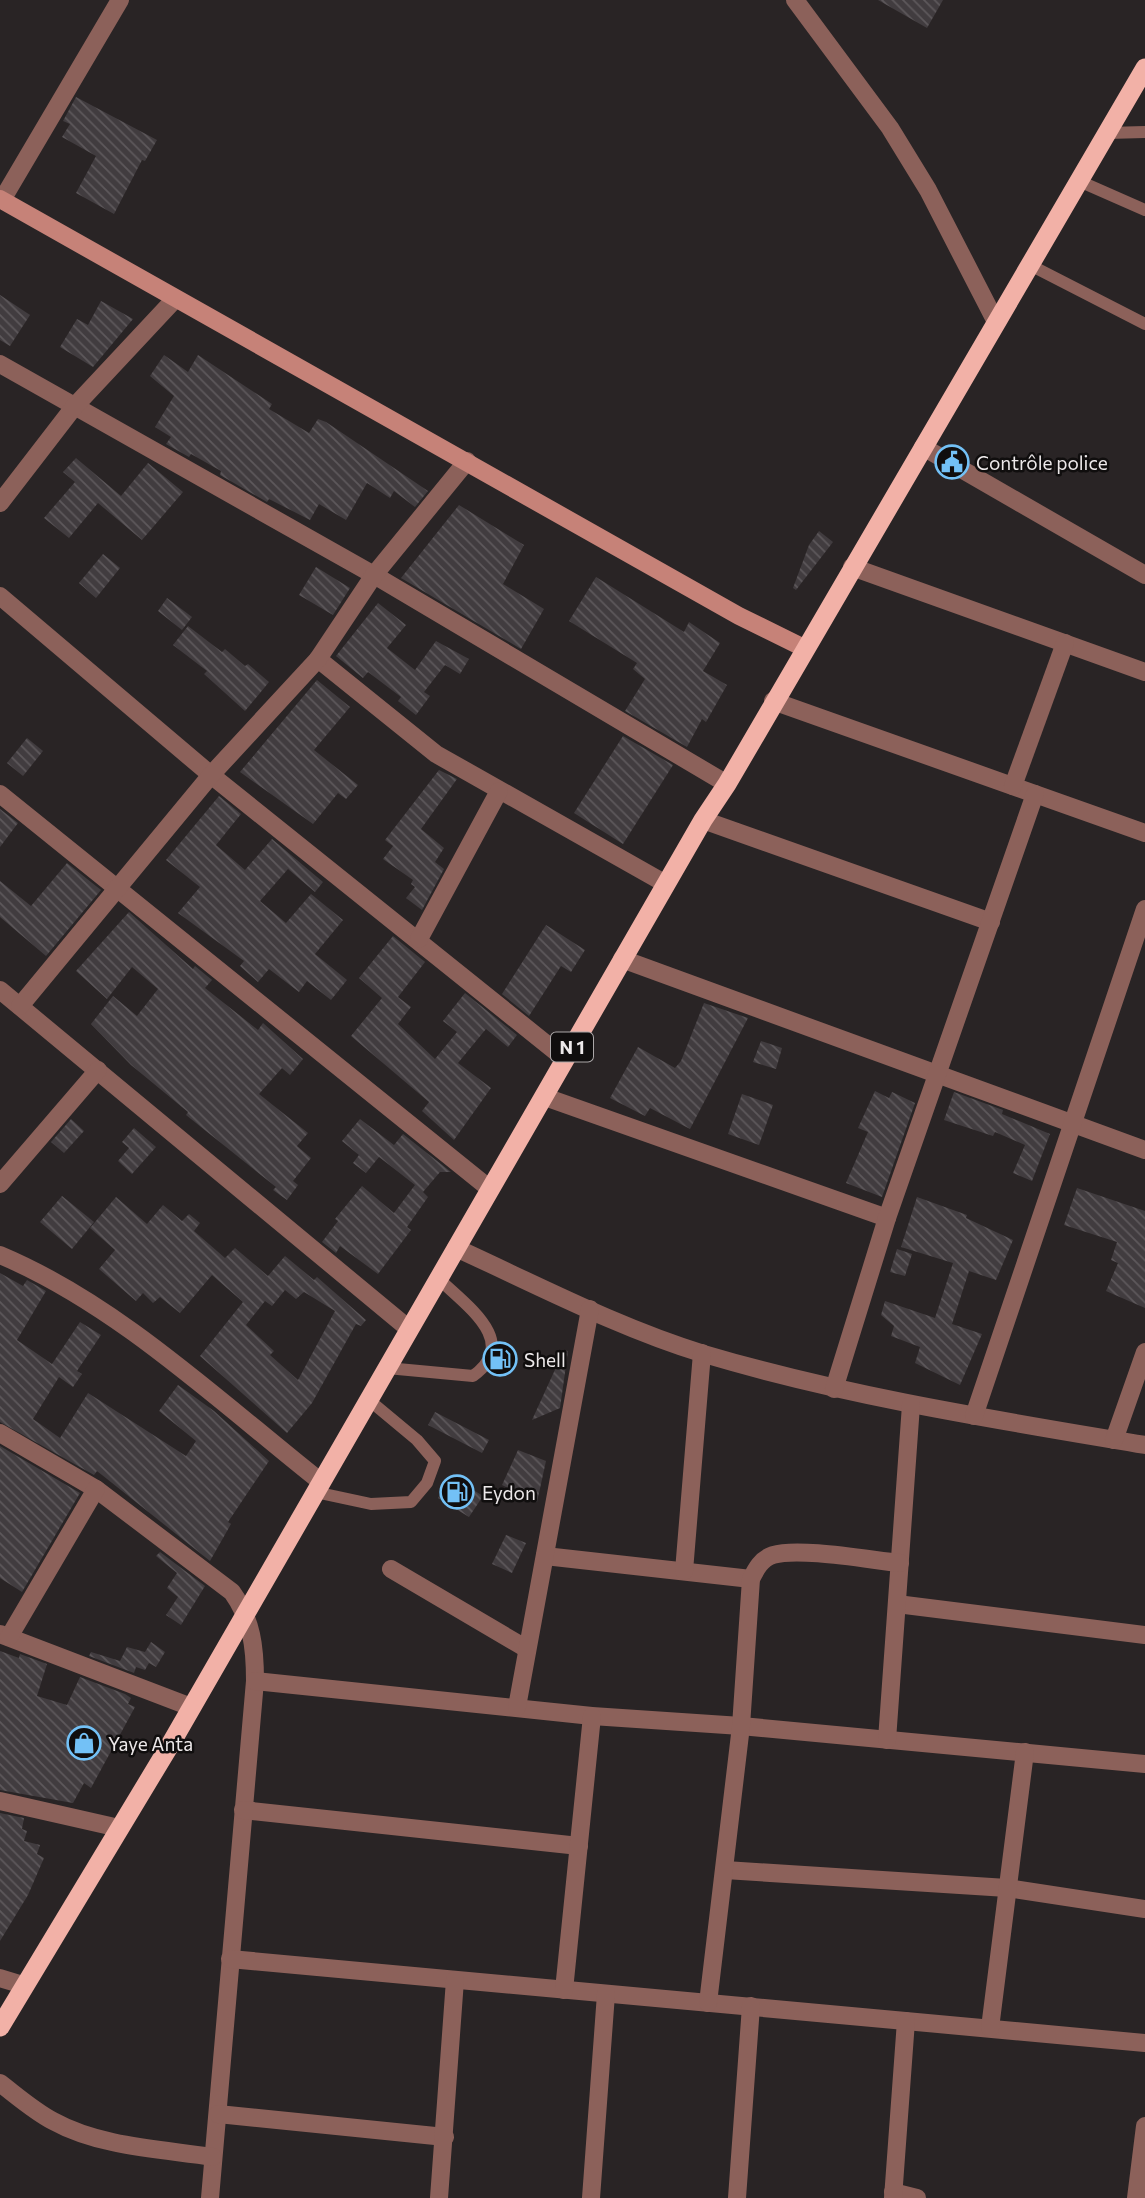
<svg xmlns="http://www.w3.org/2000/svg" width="1145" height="2198" font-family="Commissioner,sans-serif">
	<defs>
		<pattern id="building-back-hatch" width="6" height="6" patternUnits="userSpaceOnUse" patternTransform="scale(1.75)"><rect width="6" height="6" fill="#413c3f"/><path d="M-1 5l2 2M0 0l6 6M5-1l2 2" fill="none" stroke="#5d585b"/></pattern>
	</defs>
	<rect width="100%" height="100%" fill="#292425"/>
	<!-- building -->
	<g fill="url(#building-back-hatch)" fill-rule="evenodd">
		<path d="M878 0H943L927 28Z"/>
		<path d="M76 97 157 140 145 161 142 160 114 214 76 193 96 156 62 137 70 124 63 121Z"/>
		<path d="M0 295 30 315 10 346 0 340Z"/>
		<path d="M101 301 133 319 93 367 60 347 77 319 88 325Z"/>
		<path d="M164 355 188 372 198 355 272 404 269 409 309 433 318 419 326 422 428 491 415 507 394 491 390 498 367 483 346 520 319 504 310 520 269 499 267 502 220 475 221 471 191 454 189 457 166 444 171 437 155 427 174 396 150 376Z"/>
		<path d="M76 458 121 496 148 463 183 492 142 540 98 503 69 538 44 518 75 482 63 472Z"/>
		<path d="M459 505 524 545 503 584 544 609 521 649 401 578Z"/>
		<path d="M819 531 833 542 796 590 793 588 809 545Z"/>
		<path d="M103 554 120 568 96 598 79 583Z"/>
		<path d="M316 567 350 588 333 615 299 595Z"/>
		<path d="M596 577 684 632 689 622 720 643 703 671 727 685 706 722 702 719 687 747 625 711 645 679 633 669 637 663 569 621Z"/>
		<path d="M167 598 192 617 182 630 158 611Z"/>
		<path d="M378 603 406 625 387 648 415 670 436 641 469 659 460 674 445 665 424 692 430 696 416 715 398 701 401 697 368 672 363 678 336 656Z"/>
		<path d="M188 626 222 652 225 649 245 666 248 664 269 682 245 711 204 674 207 671 173 645Z"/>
		<path d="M317 680 350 707 314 750 358 785 346 799 338 793 313 824 240 772Z"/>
		<path d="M623 736 673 765 623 844 574 813Z"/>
		<path d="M27 738 43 751 23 776 7 763Z"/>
		<path d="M439 770 457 779 421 829 444 848 435 862 444 869 422 910 406 898 415 887 411 884 413 880 383 859 393 846 385 840Z"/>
		<path d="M219 796 241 814 216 845 245 870 272 839 323 882 315 892 288 869 260 901 286 923 311 894 343 920 315 954 347 980 331 1000 307 981 299 992 269 969 258 982 240 966 244 961 178 913 200 887 166 860Z"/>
		<path d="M0 809 18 823 0 847Z"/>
		<path d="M67 863 101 890 46 956 0 917V881L31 906Z"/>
		<path d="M129 912 193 969 195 966 212 980 205 988 258 1030 263 1023 303 1059 290 1075 282 1068 259 1094 308 1133 297 1146 311 1158 293 1181 298 1185 287 1200 273 1190 276 1187 186 1115 188 1112 131 1065 91 1024 113 996 137 1016 158 989 132 967 107 999 76 971Z"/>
		<path d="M546 925 585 950 571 972 561 966 529 1016 502 994Z"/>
		<path d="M393 936 425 962 398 997 411 1007 398 1024 435 1059 457 1032 443 1021 465 993 517 1035 508 1047 486 1029 458 1063 491 1088 454 1140 422 1111 429 1102 351 1036 382 998 359 978Z"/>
		<path d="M704 1003 748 1018 690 1129 650 1108 645 1116 610 1098 638 1047 675 1068 681 1061Z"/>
		<path d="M761 1041 782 1048 776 1069 753 1062Z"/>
		<path d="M875 1091 889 1098 892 1092 915 1103 882 1197 846 1183 868 1132 858 1128Z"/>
		<path d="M954 1092 1003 1110 1002 1114 1050 1134 1032 1181 1013 1173 1025 1145 995 1132 993 1136 944 1120Z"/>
		<path d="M742 1094 773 1105 759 1145 728 1134Z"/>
		<path d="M71 1119 84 1131 64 1153 51 1142Z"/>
		<path d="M360 1119 394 1145 403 1134 451 1172H440L423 1192 428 1197 407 1227 411 1230 378 1274 340 1246 336 1253 322 1242 338 1221 335 1219 362 1186 394 1213 415 1185 379 1157 366 1173 353 1163 359 1155 342 1141Z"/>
		<path d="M134 1128 156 1147 132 1174 118 1161 129 1148 122 1142Z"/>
		<path d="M1077 1188 1145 1211V1308L1106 1291 1118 1263 1111 1260 1117 1242 1064 1225Z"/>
		<path d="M62 1196 94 1222 72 1249 40 1222Z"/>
		<path d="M116 1197 147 1224 163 1205 182 1221 189 1214 200 1223 194 1231 225 1258 235 1248 268 1276 285 1256 314 1280 317 1277 366 1320 361 1326 356 1324 312 1403 287 1433 200 1356 243 1302 212 1275 180 1313 160 1297 153 1303 143 1293 136 1301 99 1269 115 1250 90 1228ZM285 1290 296 1299 304 1292 335 1311 298 1380 270 1355 274 1351 246 1325 265 1301 272 1306Z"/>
		<path d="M917 1197 967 1215 966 1218 1013 1240 996 1280 969 1271 952 1324 982 1334 960 1385 915 1363 920 1347 891 1336 894 1326 881 1315 885 1301 935 1318 953 1263 901 1247Z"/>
		<path d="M897 1249 912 1254 905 1276 890 1272Z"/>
		<path d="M0 1273 23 1286 27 1280 46 1291 17 1340 52 1364 80 1322 101 1335 77 1371 82 1374 73 1387 59 1377 33 1419 60 1438 88 1393 186 1456 196 1441 159 1411 178 1385 214 1411 269 1461 228 1522 231 1524 210 1561 97 1471 94 1475 0 1422Z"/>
		<path d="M500 1348 513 1355 501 1375 492 1369Z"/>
		<path d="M564 1350 568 1351 560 1408 532 1420Z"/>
		<path d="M435 1412 489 1440 482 1453 428 1425Z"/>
		<path d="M0 1446 80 1493 22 1592 0 1578Z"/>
		<path d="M518 1450 546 1461 537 1502 502 1485Z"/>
		<path d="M451 1476 483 1496 469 1517 438 1498Z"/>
		<path d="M506 1535 526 1543 512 1573 492 1564Z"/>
		<path d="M160 1552 205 1586 181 1625 166 1615 178 1597 167 1588 177 1573 156 1556Z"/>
		<path d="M151 1642 165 1652 156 1667 149 1663 145 1670 136 1667 134 1673 89 1656 91 1652 120 1661 127 1647 145 1652Z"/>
		<path d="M0 1651 19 1658 20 1654 47 1664 37 1696 67 1705 80 1677 125 1694 131 1698 128 1704 135 1707 91 1788 84 1783 73 1803 0 1790Z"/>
		<path d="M0 1813 24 1818 22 1829 27 1831 24 1841 40 1845 37 1854 44 1858 28 1895 0 1941Z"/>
	</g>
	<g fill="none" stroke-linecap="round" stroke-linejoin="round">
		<!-- service -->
		<g stroke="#8c615a" stroke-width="12">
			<path d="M1107 133 1145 132"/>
			<path d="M1079 181 1145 210"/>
			<path d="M1030 265 1145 324"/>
			<path d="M387 1368 473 1376C521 1341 465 1305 438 1278"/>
			<path d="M315 1492 371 1504 411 1502 427 1483 435 1461 417 1440 369 1400"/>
		</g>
		<!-- minor -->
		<g stroke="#8c615a" stroke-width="18">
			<path d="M795 0 890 128 928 190 996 322"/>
			<path d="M2 200 120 0"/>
			<path d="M0 364 374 575 727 784"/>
			<path d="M923 447 1145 575"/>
			<path d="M0 503 74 407 175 299"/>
			<path d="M852 567 1145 672"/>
			<path d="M0 596 211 775 565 1059"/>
			<path d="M318 659 436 754 666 884"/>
			<path d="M773 701 1145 833"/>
			<path d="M1013 786 1065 643"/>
			<path d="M0 794 490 1189"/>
			<path d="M703 820 991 922"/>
			<path d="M419 939 499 791"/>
			<path d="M622 959 1145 1150"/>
			<path d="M0 990 409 1329"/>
			<path d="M20 1006 211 775 318 659 374 575 467 461"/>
			<path d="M545 1097 887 1218"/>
			<path d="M0 1184 98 1070"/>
			<path d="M456 1248C537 1285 619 1328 704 1354 849 1397 997 1420 1145 1445"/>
			<path d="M0 1255C117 1304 221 1403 321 1482"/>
			<path d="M834 1389 887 1218 1035 794"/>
			<path d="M974 1416 1145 909"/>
			<path d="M0 1433 96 1489 232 1592C252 1620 255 1647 255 1681L210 2198"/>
			<path d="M1114 1440 1145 1352"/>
			<path d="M545 1556 751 1579"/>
			<path d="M391 1569 527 1649"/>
			<path d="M684 1571 702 1353"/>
			<path d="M897 1604 1145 1635"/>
			<path d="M0 1634 191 1707"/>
			<path d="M9 1637 96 1489"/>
			<path d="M255 1681 592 1716 741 1726 1145 1764"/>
			<path d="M517 1707 590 1309"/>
			<path d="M887 1740 911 1405"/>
			<path d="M0 1801 119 1828"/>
			<path d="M243 1810 579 1846"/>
			<path d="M725 1870 1007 1888 1145 1909"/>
			<path d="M230 1959 1145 2043"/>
			<path d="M0 1978 23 1985"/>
			<path d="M564 1990 592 1716"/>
			<path d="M708 2003 741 1726 751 1579C756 1569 761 1559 773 1555 799 1547 870 1560 900 1563"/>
			<path d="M990 2028 1025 1752"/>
			<path d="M0 2083C17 2096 34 2111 53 2121 100 2147 161 2149 213 2157"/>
			<path d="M218 2114 445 2137"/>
			<path d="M893 2192 917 2198"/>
			<path d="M439 2198 455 1980"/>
			<path d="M591 2198 606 1994"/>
			<path d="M737 2198 751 2006"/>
			<path d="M893 2198 906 2021"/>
			<path d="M1136 2198 1145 2126"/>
		</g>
		<!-- secondary -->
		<path stroke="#c68278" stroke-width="18" d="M0 199 739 616 804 648"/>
		<!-- trunk -->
		<path stroke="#f2b1a7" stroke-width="19" d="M0 2027 170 1745 703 820 727 784 1145 68"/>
	</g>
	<!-- icons -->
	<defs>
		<symbol id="civic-ring" viewBox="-11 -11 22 22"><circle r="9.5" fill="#100e0e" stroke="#73c1f6" stroke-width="1.5"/><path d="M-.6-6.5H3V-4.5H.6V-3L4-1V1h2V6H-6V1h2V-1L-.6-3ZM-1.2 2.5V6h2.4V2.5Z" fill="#73c1f6"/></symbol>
		<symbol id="fuel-ring" viewBox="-11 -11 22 22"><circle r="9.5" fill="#100e0e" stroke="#73c1f6" stroke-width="1.5"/><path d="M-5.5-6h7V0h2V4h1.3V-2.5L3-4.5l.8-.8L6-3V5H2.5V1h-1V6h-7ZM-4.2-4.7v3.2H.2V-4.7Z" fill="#73c1f6"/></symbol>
		<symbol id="shop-ring" viewBox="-11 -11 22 22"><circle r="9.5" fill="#100e0e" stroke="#73c1f6" stroke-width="1.5"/><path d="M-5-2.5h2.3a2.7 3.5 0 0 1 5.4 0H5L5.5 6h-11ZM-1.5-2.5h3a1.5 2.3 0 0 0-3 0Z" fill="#73c1f6"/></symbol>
	</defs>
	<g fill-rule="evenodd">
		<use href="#civic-ring" x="933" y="443" width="38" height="38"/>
		<use href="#fuel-ring" x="481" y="1340" width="38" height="38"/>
		<use href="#fuel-ring" x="438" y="1473" width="38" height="38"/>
		<use href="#shop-ring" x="65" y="1724" width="38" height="38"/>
	</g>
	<g text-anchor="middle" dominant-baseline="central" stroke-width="5" stroke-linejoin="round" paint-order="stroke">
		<!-- shield labels -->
		<rect fill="#100e0e" stroke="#aba7a8" stroke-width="2" x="551" y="1032.5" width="42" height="29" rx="5"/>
		<g font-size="18" font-weight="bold" fill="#ede9ea">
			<text x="572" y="1047">N 1</text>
		</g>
		<!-- poi labels -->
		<g font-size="19" fill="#ede9ea" stroke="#100e0e" text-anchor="start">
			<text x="976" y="462">Contrôle police</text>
			<text x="524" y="1359">Shell</text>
			<text x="482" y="1492">Eydon</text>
			<text x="108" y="1743">Yaye Anta</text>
		</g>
	</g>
</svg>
